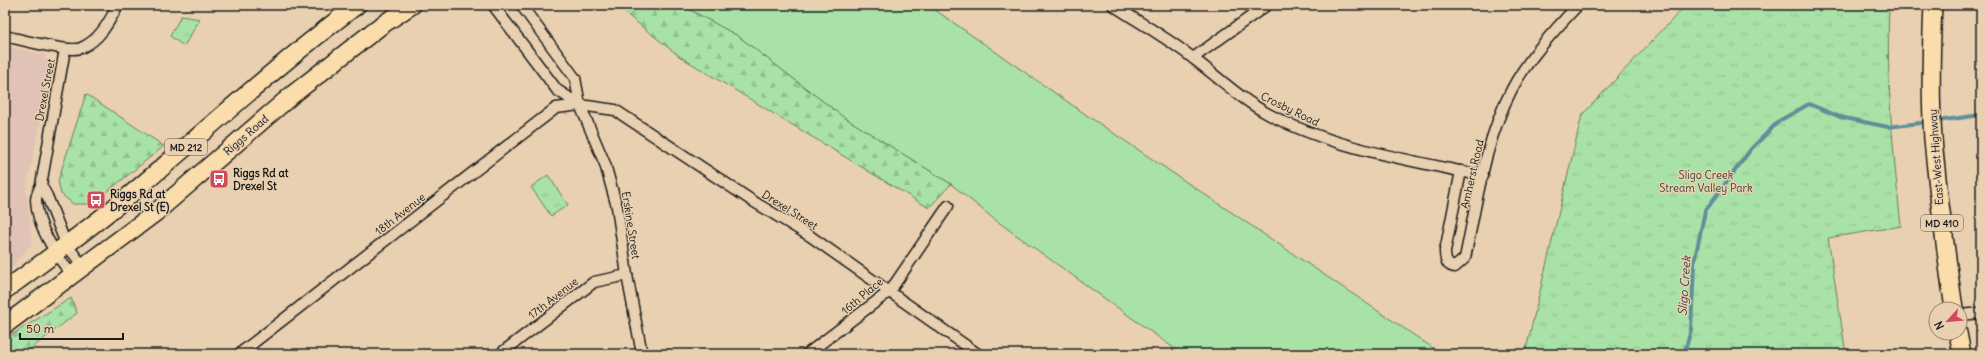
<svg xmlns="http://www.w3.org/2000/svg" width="1986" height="359" font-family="Delius,sans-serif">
	<defs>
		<pattern id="forest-firs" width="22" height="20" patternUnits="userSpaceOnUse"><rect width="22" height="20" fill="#a9e2a7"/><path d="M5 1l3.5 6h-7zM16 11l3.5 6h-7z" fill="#91c18f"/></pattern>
		<pattern id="park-tufts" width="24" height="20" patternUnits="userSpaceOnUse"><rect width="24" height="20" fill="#a9e2a7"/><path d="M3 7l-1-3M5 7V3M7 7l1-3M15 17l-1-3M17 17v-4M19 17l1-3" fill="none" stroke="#91c18f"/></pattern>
	</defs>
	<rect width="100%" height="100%" fill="#e8d0b0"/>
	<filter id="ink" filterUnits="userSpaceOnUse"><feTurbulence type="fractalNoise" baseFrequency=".025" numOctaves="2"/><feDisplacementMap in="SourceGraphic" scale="8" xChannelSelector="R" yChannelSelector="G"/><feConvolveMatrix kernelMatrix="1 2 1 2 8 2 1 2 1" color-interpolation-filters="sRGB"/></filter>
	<g filter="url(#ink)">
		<!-- built -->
		<path fill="#e1c2b6" d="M5 46 45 55 51 73 26 188 32 243 13 265 5 270Z"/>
		<!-- green -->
		<path fill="#a9e2a7" stroke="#627f62" d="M681 5H928L1088 116 1442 354H1182L994 219 951 184 842 116 738 36Z"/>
		<!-- forest -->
		<g fill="url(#forest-firs)" stroke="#627f62">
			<path d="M615 5H681L738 36 842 116 951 184 929 208 679 56Z"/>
			<path d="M86 94 164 146 92 204H73L61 194 58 181Z"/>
			<path d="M71 298 77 313 24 354H5V339Z"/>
		</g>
		<!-- park -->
		<g fill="url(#park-tufts)" stroke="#627f62">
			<path d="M1686 5H1889C1886 79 1893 152 1901 226L1828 238 1846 354H1525L1582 115Z"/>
			<path d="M181 16 200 19 184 46 170 36Z"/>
			<path d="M548 175 568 205 551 216 531 187Z"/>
		</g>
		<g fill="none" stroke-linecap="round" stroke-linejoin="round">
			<!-- stream -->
			<g stroke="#618f9a" stroke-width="4">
				<path d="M1937 121 1981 115"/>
				<path d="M1684 354 1691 330 1694 263 1705 211 1751 149 1779 121 1809 104 1840 117 1888 127 1928 122"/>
			</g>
			<defs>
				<g id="street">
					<path d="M493 5 557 90 580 105 615 110 751 200 810 236 978 354"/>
					<path d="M521 5 575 78 580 105 605 164 617 207 627 275 642 354"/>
					<path d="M1113 5C1140 23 1169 39 1194 59 1219 78 1242 100 1270 115 1335 149 1411 160 1483 176"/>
					<path d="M5 36C19 39 69 53 81 48 100 40 109 22 118 5"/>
					<path d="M65 49 41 185C39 190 36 195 36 200 37 227 55 253 71 274"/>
					<path d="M1193 58 1267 5"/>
					<path d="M1461 171 1445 251C1445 259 1446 266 1455 267L1465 258C1477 201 1485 140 1512 89 1528 58 1555 30 1578 5"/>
					<path d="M41 185 47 196 66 244 83 266"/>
					<path d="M1960 315 1981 313"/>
					<path d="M239 354 556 108 580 105"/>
					<path d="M500 354 594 282 627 275"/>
					<path d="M807 354 890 291 948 206"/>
				</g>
				<g id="primary">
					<path d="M1933 5C1931 50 1930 95 1933 139 1938 196 1946 252 1954 309"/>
					<path d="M5 290C48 259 90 228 131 194 206 131 278 64 357 5"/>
					<path d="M5 325 155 213 292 95 379 27 412 5"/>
					<path d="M1958 333 1962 354"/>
				</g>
			</defs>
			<!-- street casing -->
			<use href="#street" stroke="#1c1c1c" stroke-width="13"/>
			<!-- primary casing -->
			<use href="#primary" stroke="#1c1c1c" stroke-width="20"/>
			<!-- street -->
			<use href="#street" stroke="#e8d0b0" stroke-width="10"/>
			<!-- primary -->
			<use href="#primary" stroke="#faddab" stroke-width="17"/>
		</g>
	</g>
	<!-- icons -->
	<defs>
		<symbol id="bus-square" viewBox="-11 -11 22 22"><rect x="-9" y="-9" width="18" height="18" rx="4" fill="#d1495b" stroke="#e8d0b0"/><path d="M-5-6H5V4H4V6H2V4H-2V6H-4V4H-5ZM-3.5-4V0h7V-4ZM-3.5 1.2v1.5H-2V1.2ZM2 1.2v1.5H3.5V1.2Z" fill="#fff"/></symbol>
	</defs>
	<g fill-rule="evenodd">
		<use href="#bus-square" x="208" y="168" width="22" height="22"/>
		<use href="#bus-square" x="85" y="189" width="22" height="22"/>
	</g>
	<g text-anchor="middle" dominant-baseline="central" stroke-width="3" stroke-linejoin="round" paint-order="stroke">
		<!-- shield labels -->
		<g fill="#e8d0b0" stroke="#595248" stroke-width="1">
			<rect x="165" y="139" width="42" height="16" rx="3"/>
			<rect x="1921" y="215" width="42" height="16" rx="3"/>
		</g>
		<g font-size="10" font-weight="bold" fill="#1c1c1c">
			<text x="186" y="147">MD 212</text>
			<text x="1942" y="223">MD 410</text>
		</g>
		<!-- street labels -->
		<g font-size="11" fill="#1c1c1c" stroke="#e8d0b0">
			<text transform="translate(45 90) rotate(-79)">Drexel Street</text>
			<text transform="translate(1290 109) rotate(26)">Crosby Road</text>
			<text transform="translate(246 135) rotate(-41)">Riggs Road</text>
			<text transform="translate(1936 157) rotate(-94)">East-West Highway</text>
			<text transform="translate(1472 174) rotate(-77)">Amherst Road</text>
			<text transform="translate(790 210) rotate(32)">Drexel Street</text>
			<text transform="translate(400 214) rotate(-38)">18th Avenue</text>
			<text transform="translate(631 225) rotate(81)">Erskine Street</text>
			<text transform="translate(862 296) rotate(-40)">16th Place</text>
			<text transform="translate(553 298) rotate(-38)">17th Avenue</text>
		</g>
		<!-- poi labels -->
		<g font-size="11" font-weight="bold" fill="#1c1c1c" stroke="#e8d0b0" text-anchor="start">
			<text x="233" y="173">Riggs Rd at<tspan x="233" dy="13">Drexel St</tspan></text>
			<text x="110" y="194">Riggs Rd at<tspan x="110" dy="13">Drexel St (E)</tspan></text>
		</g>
		<!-- park labels -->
		<g font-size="11" fill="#384438" stroke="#e8d0b0">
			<text x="1706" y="175">Sligo Creek<tspan x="1706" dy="13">Stream Valley Park</tspan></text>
		</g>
		<!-- water labels -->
		<g font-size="12" font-style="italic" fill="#334246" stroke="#e8d0b0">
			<text transform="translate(1684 286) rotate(-86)">Sligo Creek</text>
		</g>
	</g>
	<!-- margin -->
	<rect width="1986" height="359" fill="none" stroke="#e8d0b0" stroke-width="20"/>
	<rect x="10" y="10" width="1966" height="339" fill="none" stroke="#1c1c1c" stroke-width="1.5" filter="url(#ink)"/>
	<!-- north arrow -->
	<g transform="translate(1948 321) rotate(243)"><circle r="19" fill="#e8d0b0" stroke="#968875"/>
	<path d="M0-3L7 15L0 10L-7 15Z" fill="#d1495b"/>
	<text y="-6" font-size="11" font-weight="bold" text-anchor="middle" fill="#1c1c1c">N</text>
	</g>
	<!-- scale -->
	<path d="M20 333v6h103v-6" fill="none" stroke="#1c1c1c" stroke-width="2"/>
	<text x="26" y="333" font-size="12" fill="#1c1c1c" stroke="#e8d0b0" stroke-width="3" paint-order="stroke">50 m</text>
</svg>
